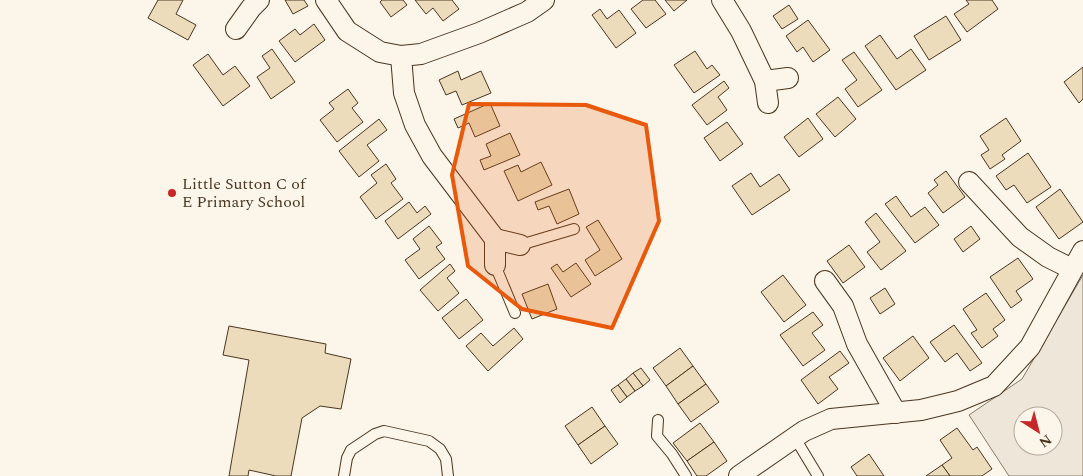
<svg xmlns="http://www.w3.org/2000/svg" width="1083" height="476" font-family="Spectral,serif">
	<rect width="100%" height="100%" fill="#fbf6e9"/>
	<!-- green -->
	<path fill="#ede6d9" stroke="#887966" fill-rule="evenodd" d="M1083 275V476H1009L969 415 1022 379ZM1023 416H1053V446H1023Z"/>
	<!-- building -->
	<g fill="#ecdcbc" stroke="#4a3520">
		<path d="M158 0H183L176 14 196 25 188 40 148 18Z"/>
		<path d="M285 0H304L308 6 293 14Z"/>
		<path d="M382 0H403L407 5 391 17 380 2Z"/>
		<path d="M415 0H452L459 9 443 21 433 8 426 14Z"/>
		<path d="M643 0H655L666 14 646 28 631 9Z"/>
		<path d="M665 0H687L674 11Z"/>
		<path d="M966 0H992L998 9 967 32 954 14 969 4Z"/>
		<path d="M789 5 798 19 782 29 773 16Z"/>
		<path d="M600 9 607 19 619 10 636 33 616 48 592 15Z"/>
		<path d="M946 16 961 40 929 60 914 36Z"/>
		<path d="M808 20 830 50 813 62 803 47 797 52 786 36Z"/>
		<path d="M314 24 325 40 295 62 279 41 295 29 300 35Z"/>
		<path d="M880 35 897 59 911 49 926 70 896 90 865 46Z"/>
		<path d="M272 49 295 82 271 99 257 77 270 68 262 56Z"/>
		<path d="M695 51 707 69 712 65 720 75 694 93 674 65Z"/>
		<path d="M854 52 882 90 858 107 845 89 857 80 842 60Z"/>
		<path d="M208 54 223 75 235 66 250 86 223 106 193 65Z"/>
		<path d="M1083 67V99L1079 103 1064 82Z"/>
		<path d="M458 71 461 80 481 71 491 93 462 105 456 91 446 95 439 80Z"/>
		<path d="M724 81 729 88 718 97 727 110 707 125 692 105Z"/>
		<path d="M348 89 358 103 352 108 363 122 337 142 320 120 334 109 329 103Z"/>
		<path d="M838 97 856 119 835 137 816 114Z"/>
		<path d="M490 103 500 126 475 137 469 123 458 128 454 119Z"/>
		<path d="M808 118 823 139 799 157 784 137Z"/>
		<path d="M1006 118 1021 141 1002 155 1005 159 990 169 981 155 989 150 980 136Z"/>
		<path d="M379 119 387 130 367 145 379 161 359 177 339 151Z"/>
		<path d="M727 122 743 144 720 161 704 138Z"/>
		<path d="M510 133 520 155 484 170 480 160 491 156 486 144Z"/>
		<path d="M1028 153 1051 187 1027 203 1014 185 1006 190 996 176Z"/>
		<path d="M541 162 552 185 518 201 504 171 518 165 521 172Z"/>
		<path d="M386 164 396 179 391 183 403 199 376 219 360 197 377 183 371 175Z"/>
		<path d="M946 171 965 197 943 213 928 193 938 185 934 180Z"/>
		<path d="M751 173 760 187 779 174 790 190 752 215 732 186Z"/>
		<path d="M569 189 579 214 557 224 549 206 538 210 535 202Z"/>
		<path d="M1060 189 1083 222 1059 239 1036 207Z"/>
		<path d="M896 196 911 217 925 207 939 225 915 243 885 204Z"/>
		<path d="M409 202 417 213 425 206 431 214 398 239 385 221Z"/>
		<path d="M876 213 906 251 881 270 867 252 880 242 865 222Z"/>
		<path d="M598 220 622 259 595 276 585 260 600 250 586 227Z"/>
		<path d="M429 226 442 243 436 247 445 259 419 279 405 260 420 249 413 239Z"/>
		<path d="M971 226 980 239 963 252 954 239Z"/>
		<path d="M849 245 865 267 843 283 827 261Z"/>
		<path d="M1018 258 1033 279 1016 291 1022 300 1011 308 990 277Z"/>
		<path d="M576 263 591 284 571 297 551 268 557 264 563 272Z"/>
		<path d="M450 264 455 271 447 278 459 293 438 311 420 290Z"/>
		<path d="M783 275 806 305 784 322 761 292Z"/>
		<path d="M548 284 557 309 532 319 522 294Z"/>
		<path d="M885 288 895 304 880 314 870 298Z"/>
		<path d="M986 293 1005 320 993 329 998 336 982 348 971 333 977 330 963 309Z"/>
		<path d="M466 299 483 320 459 339 442 318Z"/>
		<path d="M813 312 823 325 812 333 825 350 803 366 780 335Z"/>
		<path d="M954 325 982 363 970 371 957 353 945 362 930 342Z"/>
		<path d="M229 326 326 344 325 353 351 359 341 409 320 406 302 418 291 476H276L249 470 248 476H229L249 360 223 355Z"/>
		<path d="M514 328 523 339 488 371 466 346 481 333 493 346Z"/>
		<path d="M913 336 929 358 900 381 883 358Z"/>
		<path d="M680 348 693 366 666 386 653 368Z"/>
		<path d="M840 351 849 363 829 377 838 389 818 404 801 380Z"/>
		<path d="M693 366 706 384 678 404 666 386Z"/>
		<path d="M641 368 650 380 643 386 633 373Z"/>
		<path d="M633 373 643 386 635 391 626 379Z"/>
		<path d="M626 379 635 391 627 397 618 385Z"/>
		<path d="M706 384 719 402 691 422 678 404Z"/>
		<path d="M618 385 627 397 620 403 611 390Z"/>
		<path d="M592 407 605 426 578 445 565 426Z"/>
		<path d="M700 423 714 442 687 461 673 443Z"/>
		<path d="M605 426 618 444 591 464 578 445Z"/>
		<path d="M957 428 973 450 977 447 992 469 982 476H950L942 465 952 458 940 440Z"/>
		<path d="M714 442 727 461 706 476H697L687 461Z"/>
		<path d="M869 454 884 476H857L851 467Z"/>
		<path d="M942 465 950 476H926Z"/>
	</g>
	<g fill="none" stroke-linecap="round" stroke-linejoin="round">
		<defs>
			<g id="service">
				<path d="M520 245 574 229"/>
				<path d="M495 265 515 313"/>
				<path d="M658 420 657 436 672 454 686 476"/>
				<path d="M795 438 818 476"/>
				<path d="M344 476 347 458 351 450 375 434 384 431 429 441 440 449 446 459 448 476"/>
			</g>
			<g id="minor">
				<path d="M326 0 347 31 380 52 401 56 421 54 479 33 527 12 544 0"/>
				<path d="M722 0 741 31 765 81 768 103"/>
				<path d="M236 29 251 8 259 0"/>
				<path d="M401 56 404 93 415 125 432 156 495 239V265"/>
				<path d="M765 81 788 78"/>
				<path d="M969 182 1020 237 1048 257 1072 269"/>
				<path d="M495 239 520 245"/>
				<path d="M825 281 843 306 857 344 896 413"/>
				<path d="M739 476 804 431 831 419 921 410 958 401 994 386 1030 347 1083 251"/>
			</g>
		</defs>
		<!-- service casing -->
		<use href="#service" stroke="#4a3520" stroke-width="12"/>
		<!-- minor casing -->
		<use href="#minor" stroke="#4a3520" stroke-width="22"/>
		<!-- service -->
		<use href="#service" stroke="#fbf6e9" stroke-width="10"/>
		<!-- minor -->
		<use href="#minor" stroke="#fbf6e9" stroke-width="20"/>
	</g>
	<!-- marked area -->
	<path fill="#e8590c" fill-opacity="0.2" stroke="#e8590c" stroke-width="4" stroke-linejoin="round" d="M469 104 586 105 646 125 659 221 612 328 522 309 468 266 452 175Z"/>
	<!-- markers -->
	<circle fill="#c62828" stroke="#fbf6e9" stroke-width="2" cx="172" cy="193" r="5"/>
	<g text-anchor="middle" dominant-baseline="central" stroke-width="4" stroke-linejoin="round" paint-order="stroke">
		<!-- poi labels -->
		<g font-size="16" fill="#4a3520" stroke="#fbf6e9" text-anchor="start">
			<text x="182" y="184">Little Sutton C of<tspan x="182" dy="18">E Primary School</tspan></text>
		</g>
	</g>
	<!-- north arrow -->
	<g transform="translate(1038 431) rotate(144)"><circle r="24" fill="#fbf6e9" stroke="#b4a999"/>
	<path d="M0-4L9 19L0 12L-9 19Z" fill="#c62828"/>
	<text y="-8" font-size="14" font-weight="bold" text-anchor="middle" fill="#4a3520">N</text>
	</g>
</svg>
